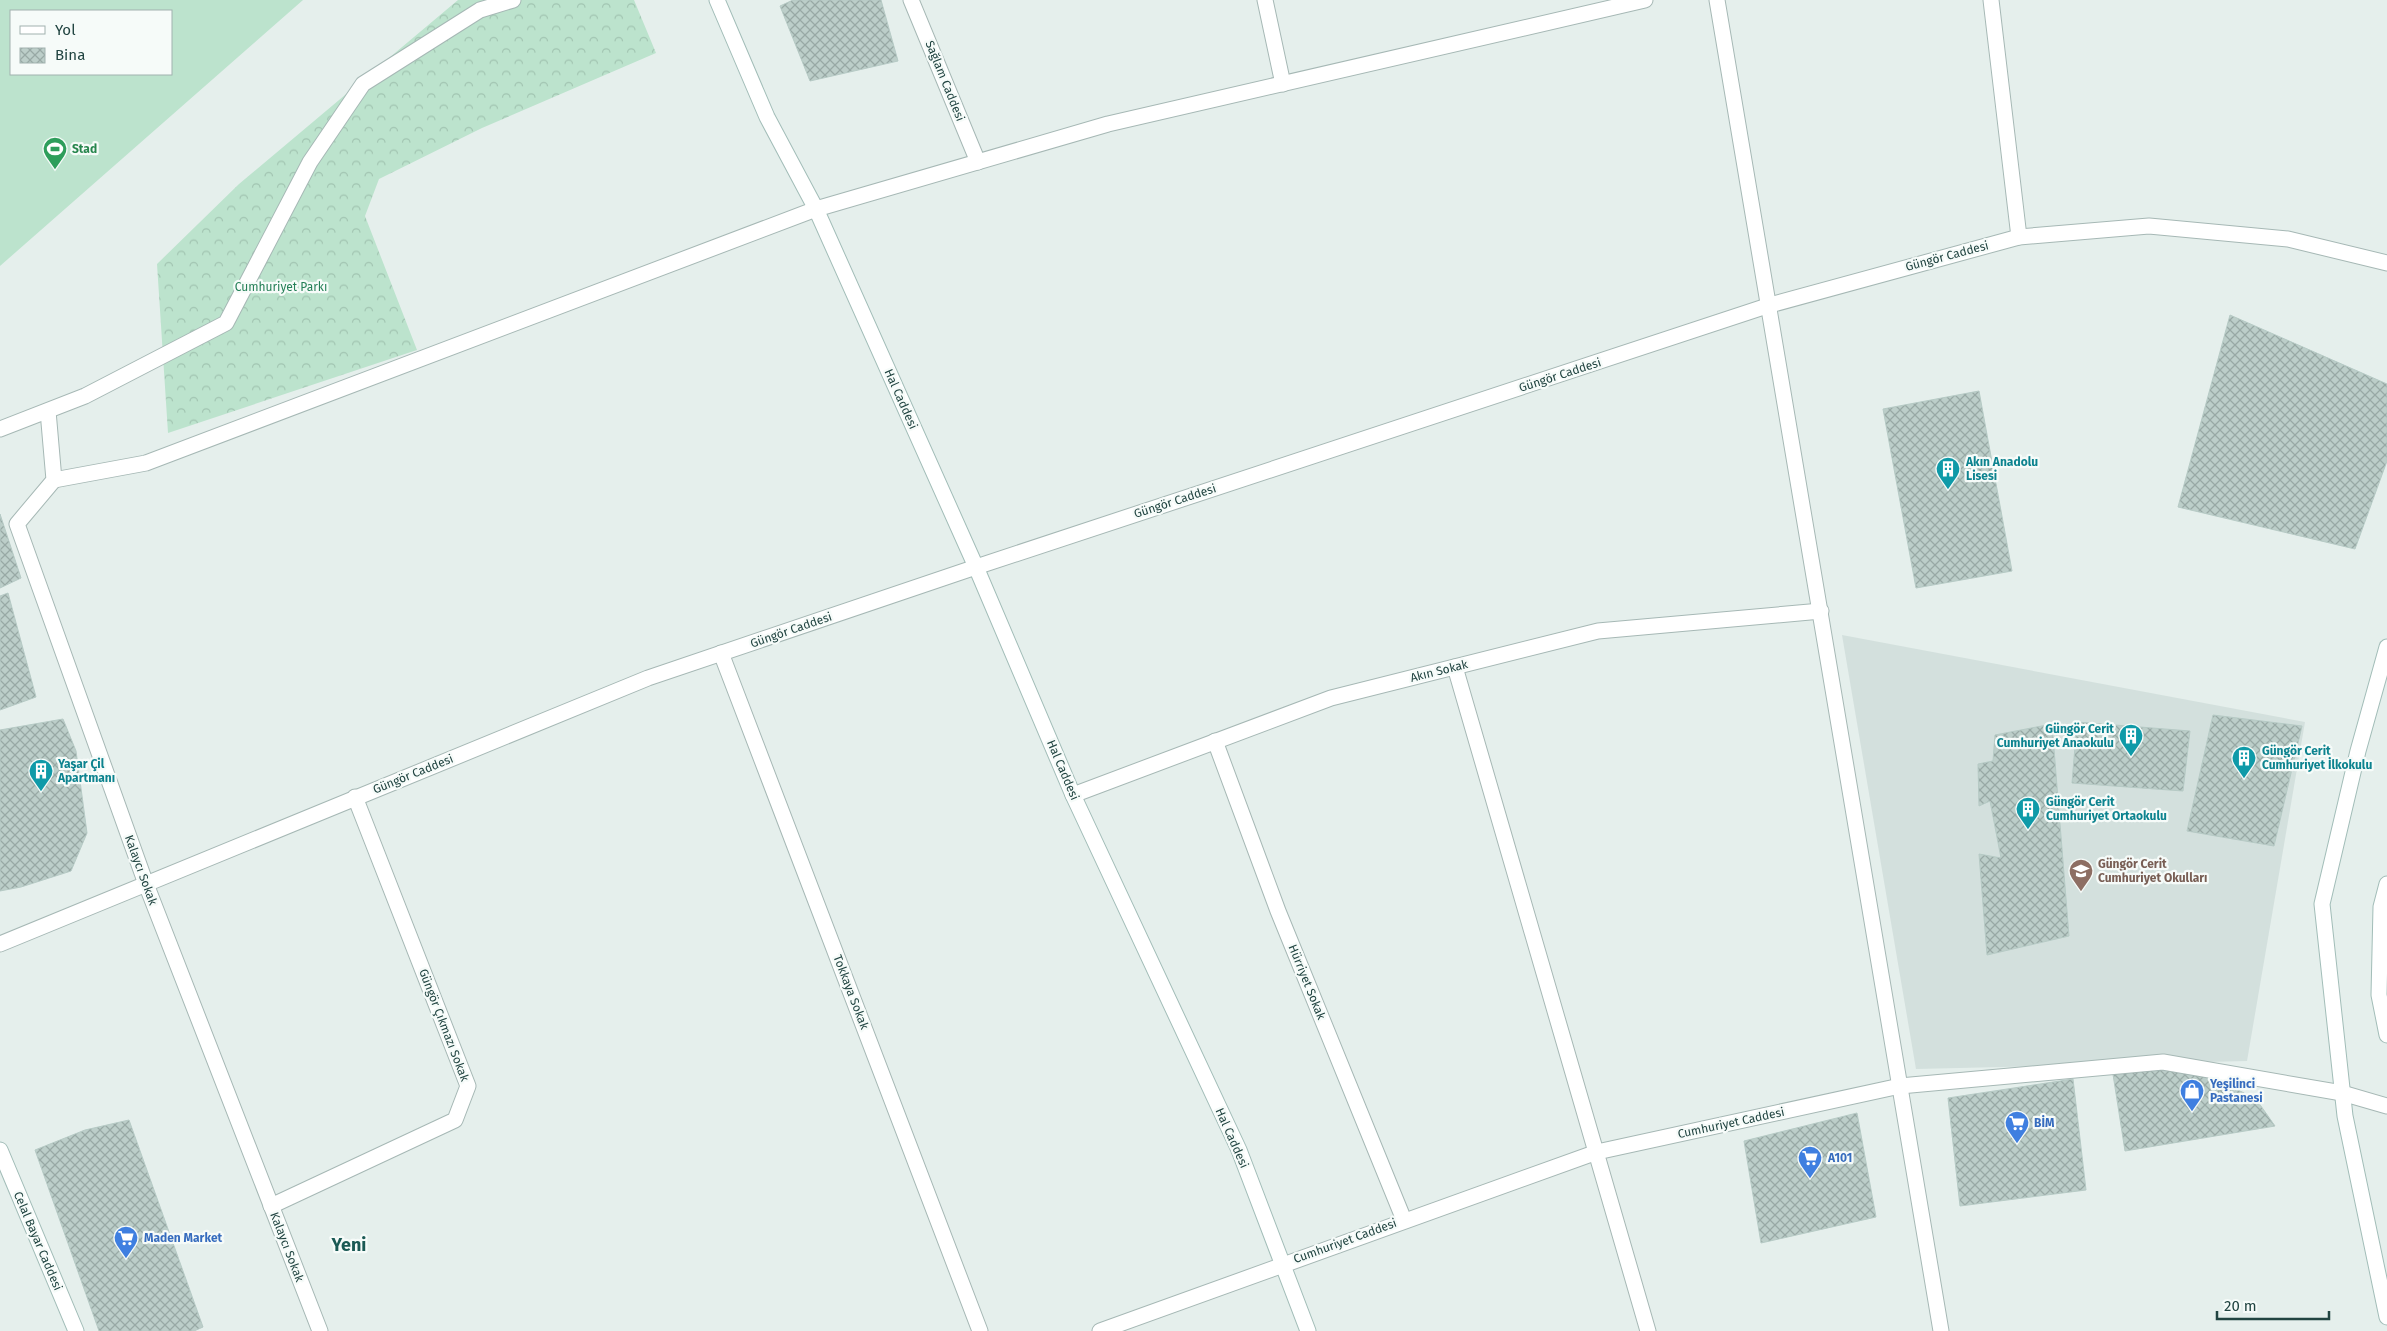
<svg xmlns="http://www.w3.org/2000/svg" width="2387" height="1331" font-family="'Fira Sans',sans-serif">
	<defs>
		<pattern id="forest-crowns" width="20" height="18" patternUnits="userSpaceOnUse" patternTransform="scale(1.25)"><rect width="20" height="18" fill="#bce3cd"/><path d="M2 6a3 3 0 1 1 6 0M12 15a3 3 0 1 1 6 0" fill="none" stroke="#a1c4b1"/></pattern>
		<pattern id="building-cross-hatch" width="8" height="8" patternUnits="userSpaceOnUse" patternTransform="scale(1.25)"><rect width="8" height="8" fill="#bccec9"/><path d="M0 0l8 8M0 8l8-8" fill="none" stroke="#98a9a5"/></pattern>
	</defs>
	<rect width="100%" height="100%" fill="#e5efec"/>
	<!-- built -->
	<path fill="#d3e0dd" d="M1842 635 2305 722 2247 1061 1916 1069Z"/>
	<!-- forest -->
	<path fill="url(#forest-crowns)" d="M458 0H634L656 53 482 128 379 179 365 216 417 350 168 433 157 264 239 184Z"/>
	<!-- pitch -->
	<path fill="#bce3cd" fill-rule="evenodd" d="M0 0H303L0 266ZM11 11H171V74H11Z"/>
	<!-- building -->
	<g fill="url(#building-cross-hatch)" stroke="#b6cac5">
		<path d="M793 0H881L898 61 810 81 780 6Z"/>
		<path d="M2230 315 2387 384V461L2355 549 2178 507Z"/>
		<path d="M1979 391 2012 571 1916 588 1883 409Z"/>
		<path d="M0 514 21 578 0 588Z"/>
		<path d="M8 593 36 697 0 710V596Z"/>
		<path d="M2213 715 2302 726 2274 846 2187 831Z"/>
		<path d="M63 719 76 751 87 833 71 871 21 887 0 891V730Z"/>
		<path d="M2077 722 2190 731 2183 791 2072 783Z"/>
		<path d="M2052 724 2069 936 1987 955 1979 854 2001 858 1990 801 1979 806 1978 764 1993 761 1995 735Z"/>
		<path d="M2139 1066 2212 1077 2256 1099 2275 1126 2125 1151 2112 1068Z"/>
		<path d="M2073 1079 2086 1190 1960 1206 1948 1098Z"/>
		<path d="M1857 1113 1876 1217 1761 1243 1744 1141Z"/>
		<path d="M129 1120 203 1327 194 1331H99L35 1150 85 1130Z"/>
	</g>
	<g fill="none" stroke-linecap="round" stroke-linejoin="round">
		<defs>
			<g id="street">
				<path d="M911 0 978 162"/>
				<path d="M1265 0 1283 84"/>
				<path d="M1717 0 1941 1331"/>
				<path d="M1991 0 2019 237"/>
				<path d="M48 411 54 480 17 524 146 884 320 1331"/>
				<path d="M0 429 85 396 226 323 310 162 363 84 480 10 513 0"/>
				<path d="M54 480 146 463 816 209 1108 124 1645 0"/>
				<path d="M721 653 980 1331"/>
				<path d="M1455 667 1648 1331"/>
				<path d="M1215 741 1278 911 1404 1220"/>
				<path d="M1073 795 1331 698 1598 631 1821 611"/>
				<path d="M0 944 648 678 976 567 1770 305 2019 237 2149 226 2288 239 2387 263"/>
				<path d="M271 1206 455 1120 468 1086 355 797"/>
				<path d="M1100 1331 1597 1152 1900 1086 2163 1062 2342 1093 2387 1106"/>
			</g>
			<g id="secondary">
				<path d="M717 0 767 117 816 209 976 567 1073 795 1239 1150 1308 1331"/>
				<path d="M2387 647 2358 751 2322 904 2345 1116 2387 1317"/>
				<path d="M2387 884 2381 907 2379 995 2387 1035"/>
				<path d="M0 1150 76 1331"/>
			</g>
		</defs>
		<!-- street casing -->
		<use href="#street" stroke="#a6b8b5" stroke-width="17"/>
		<!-- secondary casing -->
		<use href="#secondary" stroke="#a2bdb8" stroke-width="17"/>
		<!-- street -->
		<use href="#street" stroke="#fff" stroke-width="15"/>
		<!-- secondary -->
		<use href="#secondary" stroke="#fff" stroke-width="15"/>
	</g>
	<!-- icons -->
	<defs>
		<symbol id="stadium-pin" viewBox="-11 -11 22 30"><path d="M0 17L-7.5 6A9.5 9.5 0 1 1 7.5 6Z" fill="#2e9e5b" stroke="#f6fbf9"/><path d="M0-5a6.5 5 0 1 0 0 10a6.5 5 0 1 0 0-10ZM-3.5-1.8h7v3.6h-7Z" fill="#fff"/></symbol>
		<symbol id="building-pin" viewBox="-11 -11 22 30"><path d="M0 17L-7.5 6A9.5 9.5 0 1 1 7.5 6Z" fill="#0f9aa8" stroke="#f6fbf9"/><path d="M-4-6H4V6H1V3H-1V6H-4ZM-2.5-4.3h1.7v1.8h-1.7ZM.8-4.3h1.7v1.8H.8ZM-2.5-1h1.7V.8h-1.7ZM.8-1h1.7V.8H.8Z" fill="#fff"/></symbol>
		<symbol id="school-pin" viewBox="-11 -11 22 30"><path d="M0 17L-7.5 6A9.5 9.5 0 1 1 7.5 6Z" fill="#8d6e63" stroke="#f6fbf9"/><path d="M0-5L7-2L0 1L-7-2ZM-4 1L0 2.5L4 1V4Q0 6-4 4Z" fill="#fff"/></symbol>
		<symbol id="shop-pin" viewBox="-11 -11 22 30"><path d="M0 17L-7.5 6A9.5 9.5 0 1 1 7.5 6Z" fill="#3f7fe0" stroke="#f6fbf9"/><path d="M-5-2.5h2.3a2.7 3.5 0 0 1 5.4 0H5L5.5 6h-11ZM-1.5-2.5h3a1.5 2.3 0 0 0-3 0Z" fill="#fff"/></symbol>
		<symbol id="supermarket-pin" viewBox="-11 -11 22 30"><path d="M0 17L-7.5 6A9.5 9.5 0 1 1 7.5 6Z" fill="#3f7fe0" stroke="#f6fbf9"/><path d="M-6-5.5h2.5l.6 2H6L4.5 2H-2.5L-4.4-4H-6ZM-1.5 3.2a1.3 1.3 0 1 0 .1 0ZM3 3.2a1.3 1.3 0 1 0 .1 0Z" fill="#fff"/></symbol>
	</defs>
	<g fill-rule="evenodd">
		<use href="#stadium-pin" x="41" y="135" width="28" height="38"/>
		<use href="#building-pin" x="1934" y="455" width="28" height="38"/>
		<use href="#building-pin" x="2117" y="722" width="28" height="38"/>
		<use href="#building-pin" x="2230" y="744" width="28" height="38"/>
		<use href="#building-pin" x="27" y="757" width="28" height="38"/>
		<use href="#building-pin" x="2014" y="795" width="28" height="38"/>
		<use href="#school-pin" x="2067" y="857" width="28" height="38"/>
		<use href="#shop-pin" x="2178" y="1077" width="28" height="38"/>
		<use href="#supermarket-pin" x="2003" y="1109" width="28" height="38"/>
		<use href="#supermarket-pin" x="1796" y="1144" width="28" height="38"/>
		<use href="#supermarket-pin" x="112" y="1224" width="28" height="38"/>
	</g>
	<g text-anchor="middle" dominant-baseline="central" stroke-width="4.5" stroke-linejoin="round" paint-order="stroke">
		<!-- street labels -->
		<g font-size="12" fill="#214441" stroke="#f6fbf9">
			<text transform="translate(945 81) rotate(68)">Sağlam Caddesi</text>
			<text transform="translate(1947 256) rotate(-15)">Güngör Caddesi</text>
			<text transform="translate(1560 375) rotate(-18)">Güngör Caddesi</text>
			<text transform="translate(901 399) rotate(66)">Hal Caddesi</text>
			<text transform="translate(1175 501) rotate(-18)">Güngör Caddesi</text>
			<text transform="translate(791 630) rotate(-19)">Güngör Caddesi</text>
			<text transform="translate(1439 671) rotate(-14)">Akın Sokak</text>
			<text transform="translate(1063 770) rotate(67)">Hal Caddesi</text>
			<text transform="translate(413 774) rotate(-22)">Güngör Caddesi</text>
			<text transform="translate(141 870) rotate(70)">Kalaycı Sokak</text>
			<text transform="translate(1307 982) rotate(68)">Hürriyet Sokak</text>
			<text transform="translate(851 992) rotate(69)">Tokkaya Sokak</text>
			<text transform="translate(444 1025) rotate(69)">Güngör Çıkmazı Sokak</text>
			<text transform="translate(1731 1123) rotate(-12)">Cumhuriyet Caddesi</text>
			<text transform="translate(1232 1138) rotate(66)">Hal Caddesi</text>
			<text transform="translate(38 1241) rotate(67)">Celal Bayar Caddesi</text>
			<text transform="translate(1345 1241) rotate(-20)">Cumhuriyet Caddesi</text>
			<text transform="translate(287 1247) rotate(69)">Kalaycı Sokak</text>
		</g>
		<!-- leisure labels -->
		<g font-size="12" font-weight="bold" fill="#27864d" stroke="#f6fbf9" text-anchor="start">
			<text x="72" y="149">Stad</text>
		</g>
		<!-- park labels -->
		<g font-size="12" fill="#268058" stroke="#f6fbf9">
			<text x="281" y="287">Cumhuriyet Parkı</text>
		</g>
		<!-- culture labels -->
		<g font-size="12" font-weight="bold" fill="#0d838f" stroke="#f6fbf9" text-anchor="start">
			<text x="1966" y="462">Akın Anadolu<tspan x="1966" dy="14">Lisesi</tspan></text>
			<text x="2114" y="729" text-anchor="end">Güngör Cerit<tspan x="2114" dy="14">Cumhuriyet Anaokulu</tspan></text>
			<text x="2262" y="751">Güngör Cerit<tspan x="2262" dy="14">Cumhuriyet İlkokulu</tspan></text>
			<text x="58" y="764">Yaşar Çil<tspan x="58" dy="14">Apartmanı</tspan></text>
			<text x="2046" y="802">Güngör Cerit<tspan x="2046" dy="14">Cumhuriyet Ortaokulu</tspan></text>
		</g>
		<!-- education labels -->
		<g font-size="12" font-weight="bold" fill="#785e54" stroke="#f6fbf9" text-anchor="start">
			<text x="2098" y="864">Güngör Cerit<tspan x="2098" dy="14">Cumhuriyet Okulları</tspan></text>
		</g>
		<!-- shop labels -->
		<g font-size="12" font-weight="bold" fill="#366cbe" stroke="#f6fbf9" text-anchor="start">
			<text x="2210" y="1084">Yeşilinci<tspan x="2210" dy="14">Pastanesi</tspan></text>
			<text x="2034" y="1123">BİM</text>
			<text x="1828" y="1158">A101</text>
			<text x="144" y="1238">Maden Market</text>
		</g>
		<!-- district labels -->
		<g font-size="18" font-weight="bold" fill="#1a5954" stroke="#f6fbf9">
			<text x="349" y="1245">Yeni</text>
		</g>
	</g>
	<!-- legend -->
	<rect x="10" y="10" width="162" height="65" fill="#f6fbf9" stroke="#a1b2af"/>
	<rect x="20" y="26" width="25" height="8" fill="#ffffff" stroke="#a1b2af"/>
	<text x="55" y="35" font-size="15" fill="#214441">Yol</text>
	<rect x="20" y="48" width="25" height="15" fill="url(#building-cross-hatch)" stroke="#a1b2af"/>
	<text x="55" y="60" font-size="15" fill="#214441">Bina</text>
	<!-- scale -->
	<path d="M2217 1311v8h112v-8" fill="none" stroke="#214441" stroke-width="2.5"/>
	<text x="2224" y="1311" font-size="15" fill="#214441" stroke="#f6fbf9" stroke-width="4" paint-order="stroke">20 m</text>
</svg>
